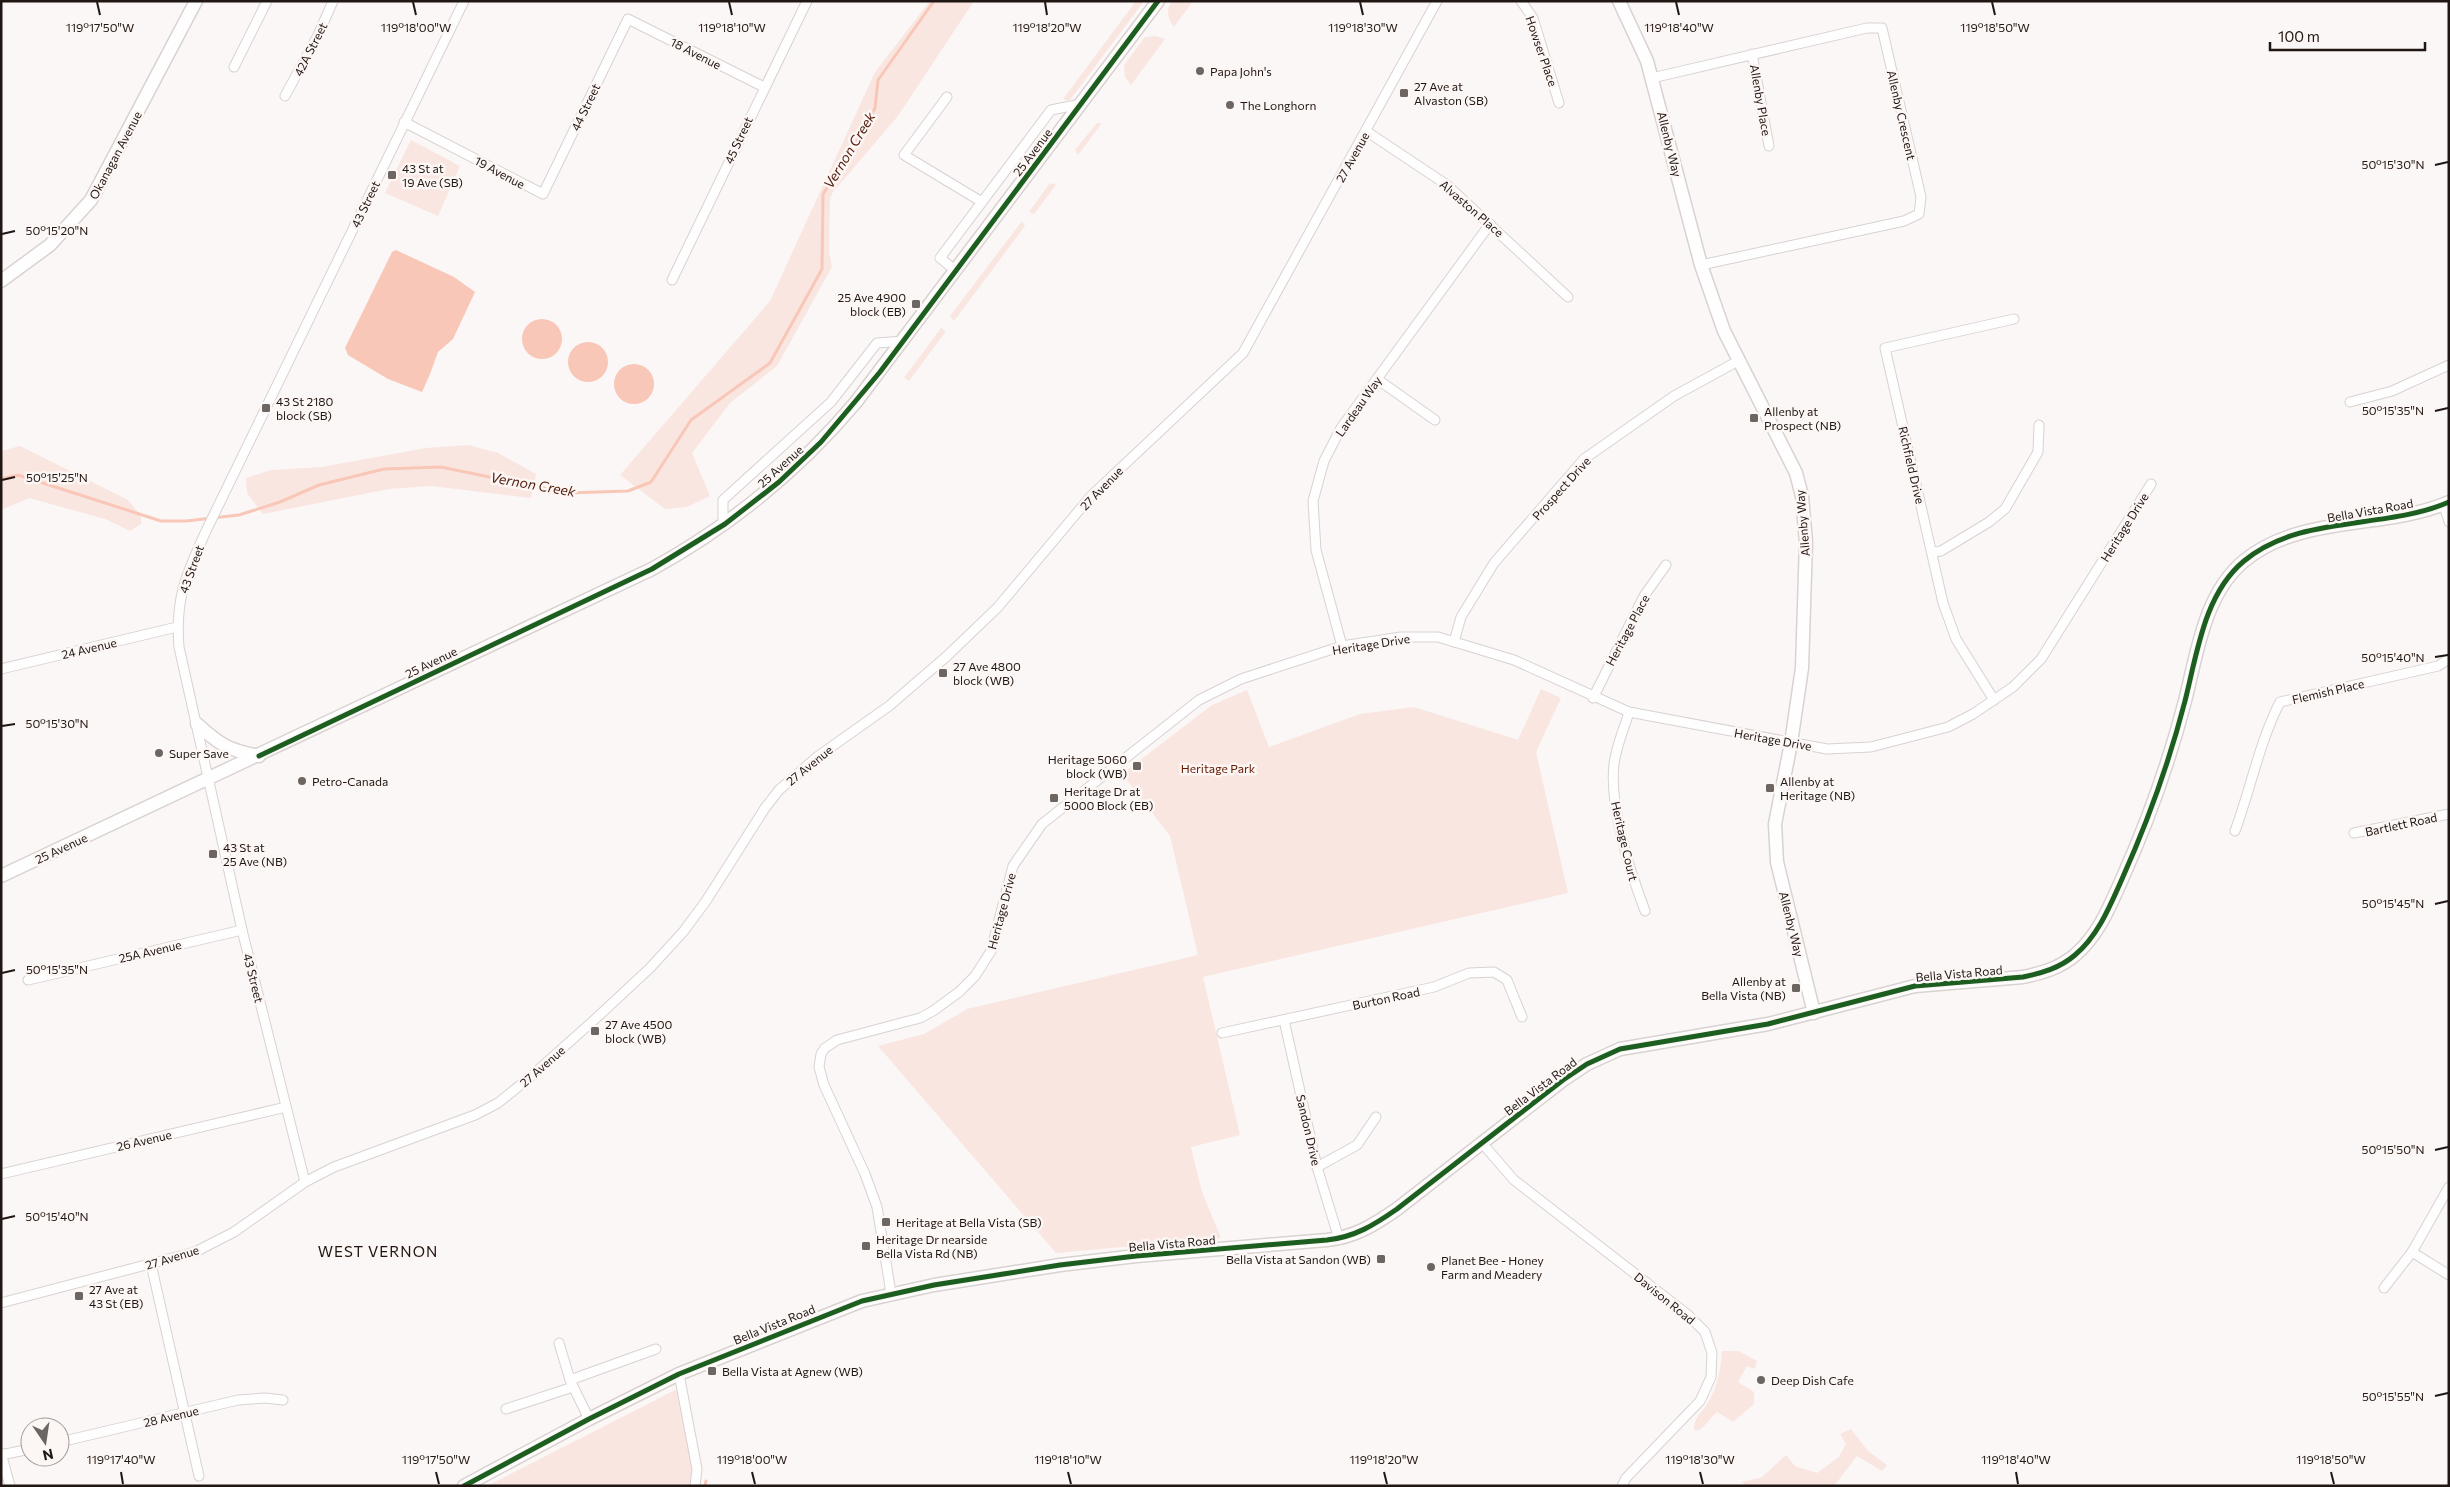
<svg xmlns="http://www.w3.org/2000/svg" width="2450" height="1487" font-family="Commissioner,sans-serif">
	<rect width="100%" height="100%" fill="#faf7f6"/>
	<!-- green -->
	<g fill="#fae6e1">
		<path d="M930 1H974L898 116 833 192 830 199 829 252 832 267 777 366 730 403 692 453 710 496 687 507 665 509 620 475 770 301 875 72Z"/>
		<path d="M1136 1H1144L1070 100H1065L1064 98Z"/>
		<path d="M1172 1H1193L1174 27C1168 19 1165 10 1172 1Z"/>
		<path d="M1156 36 1165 39 1131 85 1125 77 1124 65 1145 37Z"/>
		<path d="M1097 123H1102L1078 155 1075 150Z"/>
		<path d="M411 140 460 166 438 216 385 193Z"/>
		<path d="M1050 183 1056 185 1034 214 1029 212Z"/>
		<path d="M1022 221 1025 226 954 321 950 316Z"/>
		<path d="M941 328 946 331 909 381 904 378Z"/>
		<path d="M468 445 498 453 536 474 531 498 431 486 389 489 263 514 247 493 246 478 271 470 322 467 426 448Z"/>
		<path d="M20 446 128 500 141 516V524L130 531 105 519 29 498 1 510V451Z"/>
		<path d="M1541 689 1561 698 1536 752 1568 893 1203 977 1240 1135 1191 1147 1202 1192 1221 1238 1056 1253 878 1046 924 1034 967 1009 1198 955 1170 836 1122 774 1212 705 1247 690 1269 747 1360 714 1414 707 1518 740Z"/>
		<path d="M1722 1351H1738L1757 1361 1755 1369 1747 1366 1738 1382 1754 1392V1404L1733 1422 1717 1412 1701 1429 1694 1431C1695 1415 1699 1417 1707 1404 1717 1389 1721 1369 1722 1351Z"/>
		<path d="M683 1386 694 1469 691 1486H487Z"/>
		<path d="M1851 1429 1868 1451 1887 1465 1882 1471 1857 1456 1834 1486H1746L1742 1482 1762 1477 1786 1455 1795 1466 1817 1473 1839 1457 1846 1444 1840 1434Z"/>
	</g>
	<!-- water -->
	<g fill="#f9c7b8">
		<path d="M396 250 454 277 475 292 453 339 438 352 430 374 422 392 388 379 348 355 345 348 392 252Z"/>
		<circle cx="542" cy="339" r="20"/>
		<circle cx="588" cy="362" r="20"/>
		<circle cx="634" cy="384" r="20"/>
	</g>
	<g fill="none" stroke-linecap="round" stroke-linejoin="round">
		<!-- stream -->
		<g stroke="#f9c7b8" stroke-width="3">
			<path d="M1 479 18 475 161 521H186L239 515 280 502 319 485 384 469 441 467 567 493 628 491 651 482 691 420 770 363 822 269 823 194 859 138 875 108 878 80 934 1"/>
			<path d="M705 1486 706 1481"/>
		</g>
		<defs>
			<g id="street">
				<path d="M1521 1 1533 18 1559 103"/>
				<path d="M1752 54 1769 146"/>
				<path d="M234 67 267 1"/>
				<path d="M1652 78 1867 28H1882L1921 197 1919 214 1904 221 1701 265"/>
				<path d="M285 96 318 35 333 1"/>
				<path d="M947 97 904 155 982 202"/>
				<path d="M404 122 543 194 628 19 764 87"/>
				<path d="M1366 131 1447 185 1568 297"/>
				<path d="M956 271 940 258 1051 110 1081 104"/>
				<path d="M672 280 807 1"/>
				<path d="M1377 379 1435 420"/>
				<path d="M2350 402 2392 391 2449 365"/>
				<path d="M2444 505 2449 522"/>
				<path d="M723 520V500L831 402 877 343 904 341"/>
				<path d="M1933 552 1941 551 1989 522 2005 509 2038 452 2039 425"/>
				<path d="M1454 642 1461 617 1494 563 1584 459 1674 396 1738 361"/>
				<path d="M1342 646 1316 550 1313 501 1324 461 1341 428 1490 224"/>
				<path d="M1 669 177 627"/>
				<path d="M1593 698 1644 596 1666 565"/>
				<path d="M1994 700 1956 639 1943 603 1885 348 2014 319"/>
				<path d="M1629 712C1624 729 1616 747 1614 764 1609 808 1630 871 1645 911"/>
				<path d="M2235 831C2251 788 2259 743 2280 702L2438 666 2449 659"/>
				<path d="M2354 833 2449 814"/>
				<path d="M28 980 242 930"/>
				<path d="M1284 1020 1317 1167 1339 1239"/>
				<path d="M1222 1033 1434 987 1469 973 1494 972 1507 980 1522 1017"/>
				<path d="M1482 1143 1514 1180 1687 1314 1705 1332 1712 1353 1711 1377 1700 1401 1626 1478 1622 1486"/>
				<path d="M1317 1167 1357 1145 1376 1117"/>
				<path d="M1 1174 286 1107"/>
				<path d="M305 1182 242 930 179 647C175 598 186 575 206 531L464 1"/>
				<path d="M2412 1252 2449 1275"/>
				<path d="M151 1264 199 1476"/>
				<path d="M2384 1288 2412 1252 2449 1187"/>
				<path d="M891 1293 877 1207 865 1174 824 1085 819 1067 821 1054 825 1048 837 1040 920 1018 933 1011 959 992 975 976 991 951 1013 866 1042 824 1199 700 1241 679 1342 646 1401 637H1438L1514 660 1629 712 1827 749 1871 747 1948 727 1973 714 2013 687 2041 659 2151 484"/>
				<path d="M1 1303 195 1252 234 1232 305 1182 334 1167 475 1115 498 1103 529 1078 593 1021 650 968 683 932 706 901 765 808 779 790 817 757 889 706 947 656 998 607 1091 496 1243 353 1437 1"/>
				<path d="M559 1343 570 1380 589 1419"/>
				<path d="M679 1374 697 1469 695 1486"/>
				<path d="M570 1380 656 1349"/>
				<path d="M506 1409 573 1387"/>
				<path d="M60 1442 238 1400 265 1398 283 1400"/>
				<path d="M1 1453 10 1486"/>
				<path d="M1 1455 30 1449"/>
			</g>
			<g id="secondary">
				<path d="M1619 1 1647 61 1701 265 1724 331 1796 473 1802 496 1806 542 1802 668 1791 743 1775 824 1777 862 1814 1013"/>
				<path d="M1 281 50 245 91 200 196 1"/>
				<path d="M197 724C220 745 228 750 259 756"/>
				<path d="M1 876 652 569C730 526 798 471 856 402L1158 1"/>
				<path d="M464 1486 589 1419 679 1374 862 1301 934 1285 1060 1265 1136 1256 1327 1240C1355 1237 1374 1225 1397 1209L1563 1080 1587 1064 1620 1049 1768 1024 1915 986 2023 977C2042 973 2060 968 2075 955 2098 936 2110 906 2122 879 2148 821 2169 763 2185 701 2197 654 2204 594 2244 561 2300 514 2385 530 2449 502"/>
			</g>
		</defs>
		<!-- street casing -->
		<use href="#street" stroke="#d9d2d0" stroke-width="11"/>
		<!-- secondary casing -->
		<use href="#secondary" stroke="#d9d2d0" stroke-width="15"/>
		<!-- street -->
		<use href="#street" stroke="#fefefe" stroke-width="9"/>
		<!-- secondary -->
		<use href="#secondary" stroke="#fefefe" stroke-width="12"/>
		<defs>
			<g id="cycleway">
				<path d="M259 756 652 569 725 524 779 482 821 442 880 372 1158 1"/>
				<path d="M464 1486 589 1419 679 1374 862 1301 934 1285 1060 1265 1136 1256 1327 1240C1355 1237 1374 1225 1397 1209L1563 1080 1587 1064 1620 1049 1768 1024 1915 986 2023 977C2042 973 2060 968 2075 955 2098 936 2110 906 2122 879 2148 821 2169 763 2185 701 2197 654 2204 594 2244 561 2300 514 2385 530 2449 502"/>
			</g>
		</defs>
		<!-- cycleway casing -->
		<use href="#cycleway" stroke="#fcf6f4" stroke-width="8"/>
		<!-- cycleway -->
		<use href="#cycleway" stroke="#1b5e20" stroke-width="5"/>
	</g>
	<!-- ticks -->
	<path fill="none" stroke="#201613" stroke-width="2" d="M97 2 100 15M413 2 416 15M729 2 732 15M1045 2 1047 15M1360 2 1363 15M1676 2 1679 15M1992 2 1995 15M2435 165 2448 162M2 234 15 231M2435 411 2448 408M2 480 15 477M2435 657 2448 655M2 726 15 724M2435 904 2448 901M2 973 15 970M2435 1150 2448 1147M2 1219 15 1216M2435 1396 2448 1393M121 1472 123 1484M436 1472 439 1484M752 1472 755 1484M1068 1472 1071 1484M1384 1472 1387 1484M1700 1472 1703 1484M2016 1472 2018 1484M2331 1472 2334 1484"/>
	<!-- markers -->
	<g fill="#6c6562" stroke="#fcf6f4" stroke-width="2">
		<circle cx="1200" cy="71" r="5"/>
		<rect x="1399" y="88" width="10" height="10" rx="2.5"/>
		<circle cx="1230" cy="105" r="5"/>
		<rect x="387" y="170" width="10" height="10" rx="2.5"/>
		<rect x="911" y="299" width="10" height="10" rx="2.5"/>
		<rect x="261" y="403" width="10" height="10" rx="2.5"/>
		<rect x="1749" y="413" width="10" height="10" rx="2.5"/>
		<rect x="938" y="668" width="10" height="10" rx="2.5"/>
		<circle cx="159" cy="753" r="5"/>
		<rect x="1132" y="761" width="10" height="10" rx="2.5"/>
		<circle cx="302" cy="781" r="5"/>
		<rect x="1765" y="783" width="10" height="10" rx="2.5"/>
		<rect x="1049" y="793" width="10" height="10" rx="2.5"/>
		<rect x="208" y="849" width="10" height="10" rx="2.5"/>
		<rect x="1791" y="983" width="10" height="10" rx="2.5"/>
		<rect x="590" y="1026" width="10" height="10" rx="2.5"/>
		<rect x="881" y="1217" width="10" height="10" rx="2.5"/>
		<rect x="861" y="1241" width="10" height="10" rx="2.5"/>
		<rect x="1376" y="1254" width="10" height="10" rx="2.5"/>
		<circle cx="1431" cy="1267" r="5"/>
		<rect x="74" y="1291" width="10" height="10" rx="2.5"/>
		<rect x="707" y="1366" width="10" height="10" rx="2.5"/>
		<circle cx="1761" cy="1380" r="5"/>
	</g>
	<g text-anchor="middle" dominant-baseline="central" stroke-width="5" stroke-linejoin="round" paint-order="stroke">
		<!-- street labels -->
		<g font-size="12" fill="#201613" stroke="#fcf6f4">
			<text transform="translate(310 49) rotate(-63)">42A Street</text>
			<text transform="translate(1542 51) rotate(71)">Howser Place</text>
			<text transform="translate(696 53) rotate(27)">18 Avenue</text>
			<text transform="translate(1761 100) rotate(80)">Allenby Place</text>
			<text transform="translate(585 107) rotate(-64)">44 Street</text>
			<text transform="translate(1902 115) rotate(77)">Allenby Crescent</text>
			<text transform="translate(738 140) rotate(-65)">45 Street</text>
			<text transform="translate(1670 144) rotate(76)">Allenby Way</text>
			<text transform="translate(1032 152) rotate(-53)">25 Avenue</text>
			<text transform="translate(115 155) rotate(-62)">Okanagan Avenue</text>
			<text transform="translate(1352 157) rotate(-61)">27 Avenue</text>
			<text transform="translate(500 172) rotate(28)">19 Avenue</text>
			<text transform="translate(365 204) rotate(-64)">43 Street</text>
			<text transform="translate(1472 208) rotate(41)">Alvaston Place</text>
			<text transform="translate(1358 406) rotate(-55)">Lardeau Way</text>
			<text transform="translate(1912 465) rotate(77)">Richfield Drive</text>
			<text transform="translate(780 466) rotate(-42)">25 Avenue</text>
			<text transform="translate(1101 488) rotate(-46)">27 Avenue</text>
			<text transform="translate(1561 488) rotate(-48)">Prospect Drive</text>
			<text transform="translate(2370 510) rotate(-10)">Bella Vista Road</text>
			<text transform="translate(1802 523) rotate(-95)">Allenby Way</text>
			<text transform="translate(2124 527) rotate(-58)">Heritage Drive</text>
			<text transform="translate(191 569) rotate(-70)">43 Street</text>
			<text transform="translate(1627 630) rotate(-62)">Heritage Place</text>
			<text transform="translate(1371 644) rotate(-9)">Heritage Drive</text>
			<text transform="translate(89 648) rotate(-13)">24 Avenue</text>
			<text transform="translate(431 662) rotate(-26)">25 Avenue</text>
			<text transform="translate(2328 691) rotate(-13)">Flemish Place</text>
			<text transform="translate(1773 739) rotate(10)">Heritage Drive</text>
			<text transform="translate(809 765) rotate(-39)">27 Avenue</text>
			<text transform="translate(2401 824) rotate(-12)">Bartlett Road</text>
			<text transform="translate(1625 841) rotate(77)">Heritage Court</text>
			<text transform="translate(61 848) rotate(-25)">25 Avenue</text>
			<text transform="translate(1001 911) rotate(-75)">Heritage Drive</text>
			<text transform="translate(1792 924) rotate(76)">Allenby Way</text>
			<text transform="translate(150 951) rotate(-13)">25A Avenue</text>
			<text transform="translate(1959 973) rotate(-5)">Bella Vista Road</text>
			<text transform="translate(254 978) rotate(76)">43 Street</text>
			<text transform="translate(1386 998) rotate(-12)">Burton Road</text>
			<text transform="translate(542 1066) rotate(-41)">27 Avenue</text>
			<text transform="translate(1540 1086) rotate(-37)">Bella Vista Road</text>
			<text transform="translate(1309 1130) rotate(77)">Sandon Drive</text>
			<text transform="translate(144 1140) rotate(-13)">26 Avenue</text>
			<text transform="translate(1172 1243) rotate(-5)">Bella Vista Road</text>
			<text transform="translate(172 1257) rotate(-17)">27 Avenue</text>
			<text transform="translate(1665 1298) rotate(39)">Davison Road</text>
			<text transform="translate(774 1324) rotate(-22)">Bella Vista Road</text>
			<text transform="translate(171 1416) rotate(-13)">28 Avenue</text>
		</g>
		<!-- poi labels -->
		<g font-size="12" fill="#201613" stroke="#fcf6f4" text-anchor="start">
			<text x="1210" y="71">Papa John's</text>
			<text x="1414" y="86">27 Ave at<tspan x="1414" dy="14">Alvaston (SB)</tspan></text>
			<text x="1240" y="105">The Longhorn</text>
			<text x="402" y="168">43 St at<tspan x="402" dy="14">19 Ave (SB)</tspan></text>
			<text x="906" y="297" text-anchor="end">25 Ave 4900<tspan x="906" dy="14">block (EB)</tspan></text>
			<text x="276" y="401">43 St 2180<tspan x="276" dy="14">block (SB)</tspan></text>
			<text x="1764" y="411">Allenby at<tspan x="1764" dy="14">Prospect (NB)</tspan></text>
			<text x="953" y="666">27 Ave 4800<tspan x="953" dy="14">block (WB)</tspan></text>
			<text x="169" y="753">Super Save</text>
			<text x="1127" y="759" text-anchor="end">Heritage 5060<tspan x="1127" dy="14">block (WB)</tspan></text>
			<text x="312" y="781">Petro-Canada</text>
			<text x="1780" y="781">Allenby at<tspan x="1780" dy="14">Heritage (NB)</tspan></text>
			<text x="1064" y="791">Heritage Dr at<tspan x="1064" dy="14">5000 Block (EB)</tspan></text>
			<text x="223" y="847">43 St at<tspan x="223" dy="14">25 Ave (NB)</tspan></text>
			<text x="1786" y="981" text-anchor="end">Allenby at<tspan x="1786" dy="14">Bella Vista (NB)</tspan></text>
			<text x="605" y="1024">27 Ave 4500<tspan x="605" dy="14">block (WB)</tspan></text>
			<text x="896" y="1222">Heritage at Bella Vista (SB)</text>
			<text x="876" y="1239">Heritage Dr nearside<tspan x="876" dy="14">Bella Vista Rd (NB)</tspan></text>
			<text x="1371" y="1259" text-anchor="end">Bella Vista at Sandon (WB)</text>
			<text x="1441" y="1260">Planet Bee - Honey<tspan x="1441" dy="14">Farm and Meadery</tspan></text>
			<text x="89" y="1289">27 Ave at<tspan x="89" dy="14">43 St (EB)</tspan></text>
			<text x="722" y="1371">Bella Vista at Agnew (WB)</text>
			<text x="1771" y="1380">Deep Dish Cafe</text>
		</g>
		<!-- park labels -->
		<g font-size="12" fill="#631900" stroke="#fcf6f4">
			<text x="1218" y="768">Heritage Park</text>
		</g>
		<!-- water labels -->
		<g font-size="14" font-style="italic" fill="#531e0e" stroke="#fcf6f4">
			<text transform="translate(849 150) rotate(-59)">Vernon Creek</text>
			<text transform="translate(533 484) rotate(10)">Vernon Creek</text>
		</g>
		<!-- quarter labels -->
		<g font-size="15" letter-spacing="1" fill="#201613" stroke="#fcf6f4">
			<text x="378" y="1251">WEST VERNON</text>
		</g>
	</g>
	<g font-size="12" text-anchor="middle" fill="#201613" stroke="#fcf6f4" stroke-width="5" stroke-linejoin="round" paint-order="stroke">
		<text x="100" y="32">119°17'50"W</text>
		<text x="416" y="32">119°18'00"W</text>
		<text x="732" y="32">119°18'10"W</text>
		<text x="1047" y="32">119°18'20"W</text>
		<text x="1363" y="32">119°18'30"W</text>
		<text x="1679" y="32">119°18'40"W</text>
		<text x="1995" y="32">119°18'50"W</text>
		<text x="2393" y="169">50°15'30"N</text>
		<text x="57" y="235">50°15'20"N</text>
		<text x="2393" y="415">50°15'35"N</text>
		<text x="57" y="482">50°15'25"N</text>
		<text x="2393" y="662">50°15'40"N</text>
		<text x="57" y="728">50°15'30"N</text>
		<text x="2393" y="908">50°15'45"N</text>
		<text x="57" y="974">50°15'35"N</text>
		<text x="2393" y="1154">50°15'50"N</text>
		<text x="57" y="1221">50°15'40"N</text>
		<text x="2393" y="1401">50°15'55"N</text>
		<text x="121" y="1464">119°17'40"W</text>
		<text x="436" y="1464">119°17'50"W</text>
		<text x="752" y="1464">119°18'00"W</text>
		<text x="1068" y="1464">119°18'10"W</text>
		<text x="1384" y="1464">119°18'20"W</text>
		<text x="1700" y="1464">119°18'30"W</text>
		<text x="2016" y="1464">119°18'40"W</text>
		<text x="2331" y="1464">119°18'50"W</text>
	</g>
	<!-- border -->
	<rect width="2450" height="1487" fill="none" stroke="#201613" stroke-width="5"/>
	<!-- north arrow -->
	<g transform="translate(45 1442) rotate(167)"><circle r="24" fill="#fcf6f4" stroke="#a49c9a"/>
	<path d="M0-4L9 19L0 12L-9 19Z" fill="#6c6562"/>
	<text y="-8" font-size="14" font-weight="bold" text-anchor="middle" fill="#201613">N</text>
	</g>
	<!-- scale -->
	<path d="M2270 42v8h155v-8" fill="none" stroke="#201613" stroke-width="2.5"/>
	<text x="2278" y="42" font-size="15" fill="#201613" stroke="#fcf6f4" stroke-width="4" paint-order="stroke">100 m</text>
</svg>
